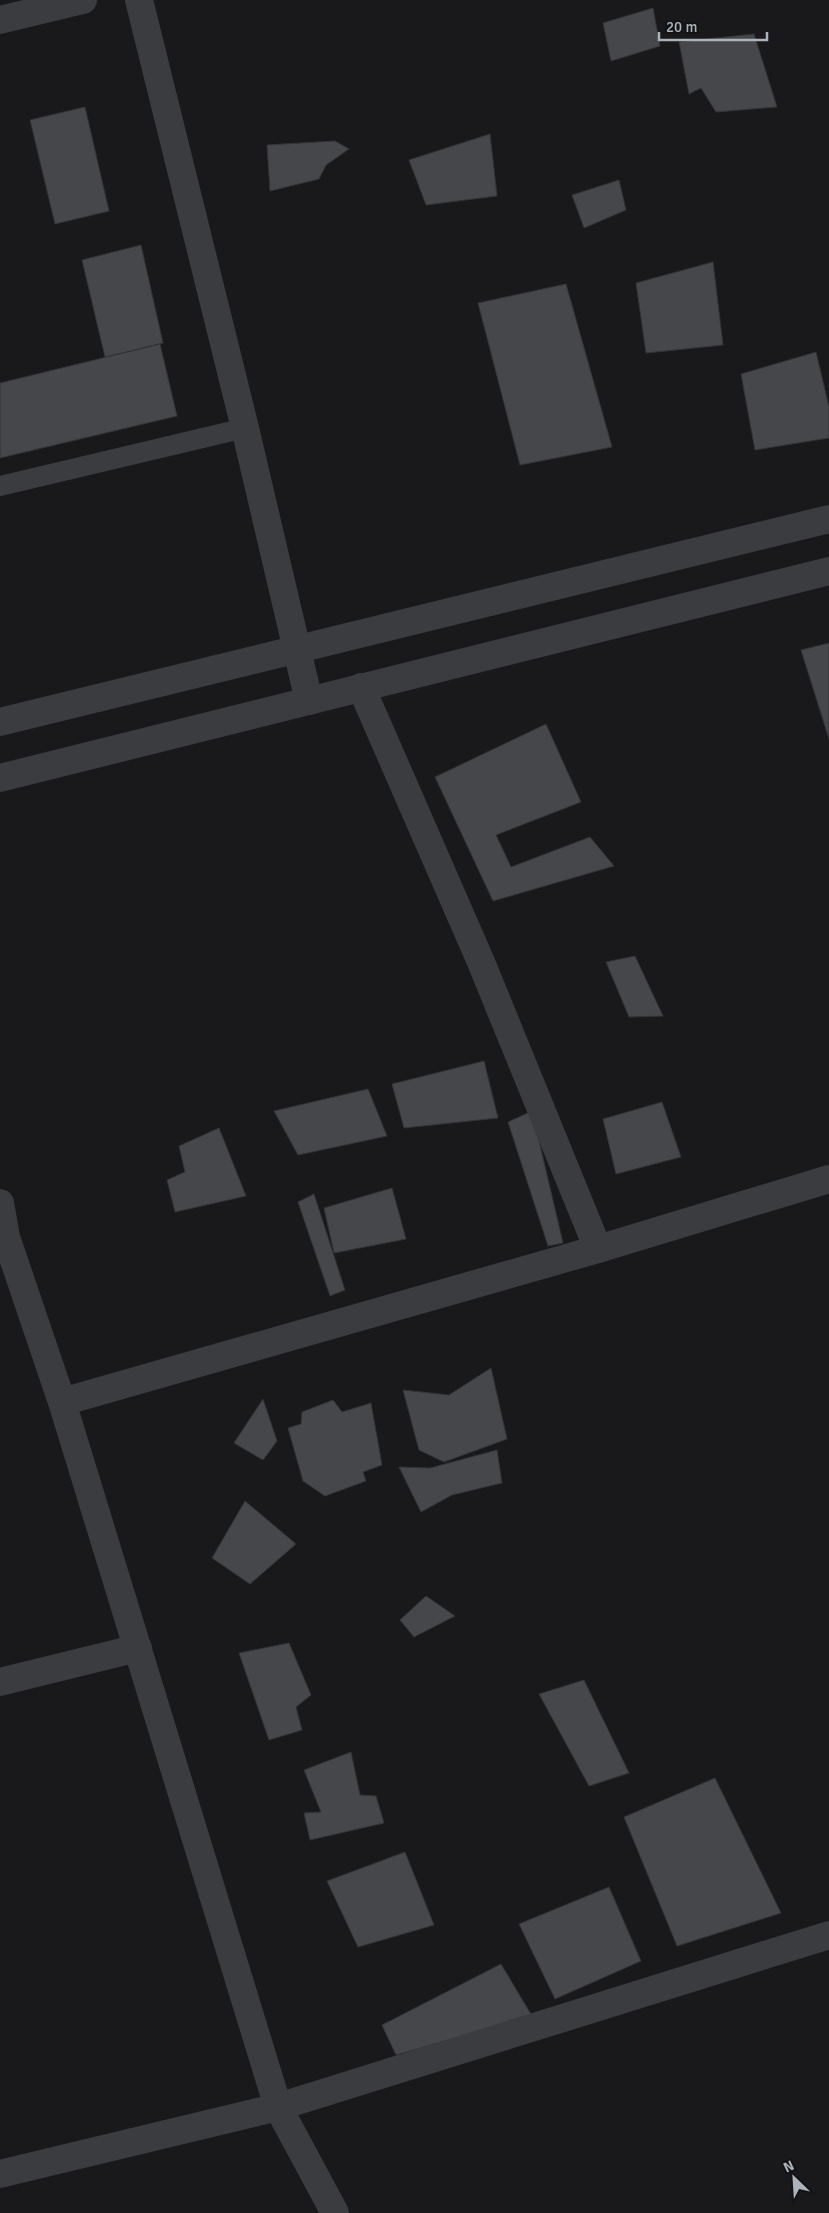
<svg xmlns="http://www.w3.org/2000/svg" width="829" height="2213" font-family="Signika,sans-serif">
	<rect width="100%" height="100%" fill="#19191b"/>
	<!-- building -->
	<g fill="#46474b" stroke="#333437">
		<path d="M653 8 660 46 611 61 603 23Z"/>
		<path d="M754 34 777 107 716 112 701 88 689 94 679 42Z"/>
		<path d="M85 107 109 211 55 224 30 120Z"/>
		<path d="M490 134 497 196 426 205 409 160Z"/>
		<path d="M335 141 349 149 326 165 319 179 270 191 267 145Z"/>
		<path d="M619 180 626 210 584 228 572 195Z"/>
		<path d="M141 245 163 343 105 357 82 260Z"/>
		<path d="M713 262 723 345 646 353 636 283Z"/>
		<path d="M566 284 612 447 520 465 478 303Z"/>
		<path d="M160 344 177 416 0 458V383Z"/>
		<path d="M816 352 829 407V438L755 450 741 374Z"/>
		<path d="M829 643V739L801 650Z"/>
		<path d="M546 724 581 802 496 835 511 867 590 837 614 866 493 901 435 777Z"/>
		<path d="M635 956 663 1016 629 1017 606 962Z"/>
		<path d="M484 1061 498 1118 404 1128 392 1084Z"/>
		<path d="M368 1089 387 1136 298 1155 274 1111Z"/>
		<path d="M662 1102 681 1157 616 1174 603 1119Z"/>
		<path d="M532 1111 563 1243 548 1246 508 1122Z"/>
		<path d="M219 1128 246 1196 175 1212 167 1180 185 1172 179 1146Z"/>
		<path d="M392 1188 406 1239 334 1253 324 1208Z"/>
		<path d="M314 1194 345 1290 330 1296 298 1202Z"/>
		<path d="M491 1368 507 1439 444 1462 419 1450 403 1390 449 1395Z"/>
		<path d="M263 1399 277 1441 263 1460 234 1443Z"/>
		<path d="M333 1400 342 1412 371 1403 382 1465 363 1472 366 1481 325 1496 303 1481 288 1428 301 1424 302 1412Z"/>
		<path d="M497 1450 502 1483 452 1495 421 1512 399 1467 430 1468Z"/>
		<path d="M245 1501 296 1544 250 1584 212 1558Z"/>
		<path d="M426 1596 455 1616 414 1637 400 1620Z"/>
		<path d="M289 1643 311 1695 296 1707 302 1730 269 1740 239 1653Z"/>
		<path d="M584 1680 629 1773 589 1786 539 1694Z"/>
		<path d="M351 1752 360 1795 376 1796 384 1823 310 1840 304 1813 321 1812 304 1770Z"/>
		<path d="M715 1778 781 1913 677 1946 624 1817Z"/>
		<path d="M405 1852 434 1925 358 1947 327 1881Z"/>
		<path d="M609 1887 641 1961 555 1999 519 1924Z"/>
		<path d="M501 1964 532 2016 396 2055 382 2025Z"/>
	</g>
	<g fill="none" stroke-linecap="round" stroke-linejoin="round">
		<!-- service -->
		<path stroke="#3a3c40" stroke-width="20" d="M0 486 245 428"/>
		<!-- minor -->
		<g stroke="#3a3c40" stroke-width="28">
			<path d="M139 0 245 428 309 701"/>
			<path d="M0 20 83 0"/>
			<path d="M361 687 481 962 598 1249"/>
			<path d="M0 1203 6 1237 62 1402 278 2107 335 2213"/>
			<path d="M62 1402 598 1249 829 1179"/>
			<path d="M0 1682 138 1648"/>
			<path d="M0 2174 278 2107 829 1935"/>
		</g>
		<!-- tertiary -->
		<g stroke="#3a3c40" stroke-width="28">
			<path d="M0 722 829 519"/>
			<path d="M0 778 829 571"/>
		</g>
	</g>
	<!-- north arrow -->
	<g transform="translate(794 2178) rotate(335)" stroke="#141416" stroke-width="4" paint-order="stroke">
	<path d="M0-4L9 19L0 12L-9 19Z" fill="#acb3ba"/>
	<text y="-8" font-size="14" font-weight="bold" text-anchor="middle" fill="#acb3ba">N</text>
	</g>
	<!-- scale -->
	<path d="M659 32v8h108v-8" fill="none" stroke="#acb3ba" stroke-width="2.5"/>
	<text x="666" y="32" font-size="15" fill="#acb3ba" stroke="#141416" stroke-width="4" paint-order="stroke">20 m</text>
</svg>
